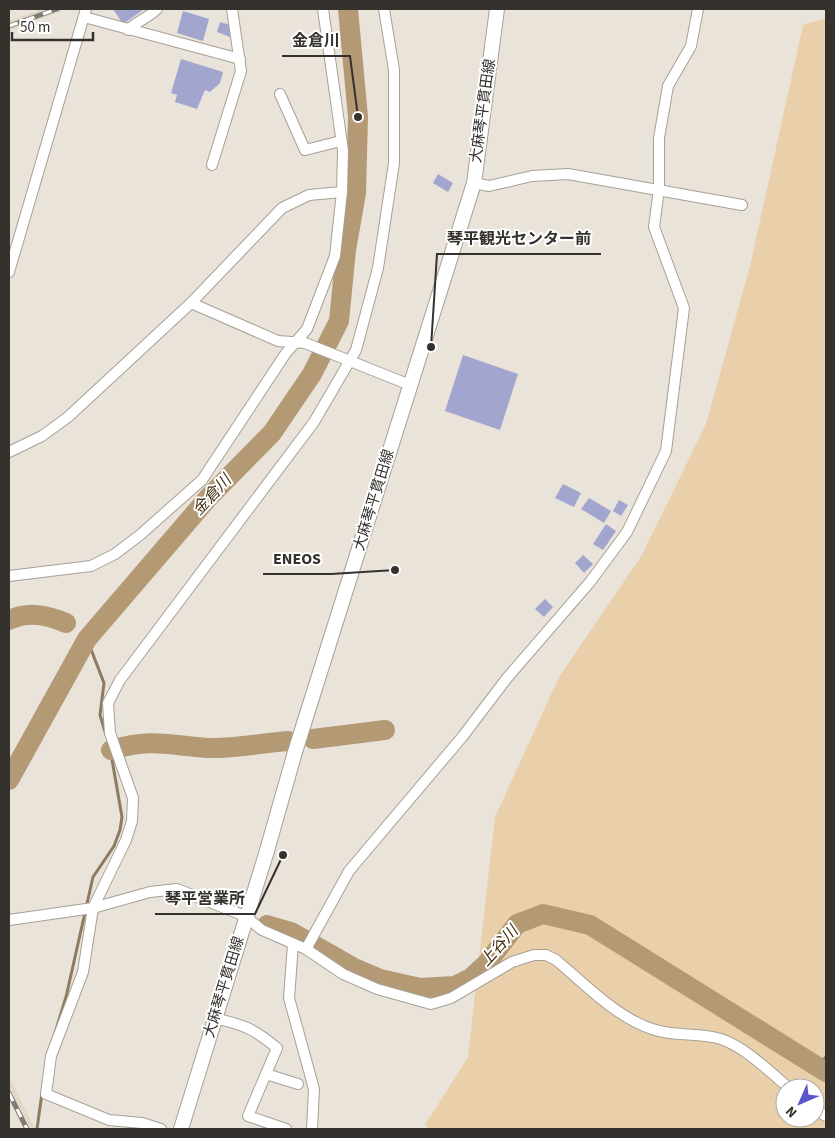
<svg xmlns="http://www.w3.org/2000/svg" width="835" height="1138" font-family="'Source Sans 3','Noto Sans JP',sans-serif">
	<rect width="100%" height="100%" fill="#eae3da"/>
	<!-- built -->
	<g fill="#e3d8c8">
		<path d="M43 9H67L9 31V21Z"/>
		<path d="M9 1076 13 1084 35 1129H23L9 1101Z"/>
	</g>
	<!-- green -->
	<path fill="#e9d0ab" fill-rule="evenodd" d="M826 18V1129H429L425 1125 468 1057 495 817 559 677 642 555 706 424 750 266 803 25ZM785 1088H815V1118H785Z"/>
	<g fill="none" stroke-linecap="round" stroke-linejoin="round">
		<!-- stream -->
		<g stroke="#8d7b60" stroke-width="3">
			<path d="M87 639 104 683 100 715 106 735"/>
			<path d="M55 1033 66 997 93 877 114 846 120 830 122 817 110 748"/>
			<path d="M817 1065 826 1057"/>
			<path d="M37 1129 42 1093"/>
		</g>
		<!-- river -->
		<g stroke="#b39a75" stroke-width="20">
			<path d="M9 620C29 611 47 615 66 623"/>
			<path d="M313 739 385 730"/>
			<path d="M111 750C152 738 167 745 207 748 233 749 262 743 288 741"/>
			<path d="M9 780 87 639 208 498 272 433 312 374 339 321 346 250 356 193 358 117 348 9"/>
			<path d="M267 925 291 932 354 968 380 979 420 988 455 986 471 978 487 963 517 924 543 914 590 925 826 1072"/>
		</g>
	</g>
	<!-- building -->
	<g fill="#a2a6cf">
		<path d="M113 9H142L143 10 123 24Z"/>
		<path d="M183 11 209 19 203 41 177 33Z"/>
		<path d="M220 22 234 26 230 37 217 32Z"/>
		<path d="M181 59 223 72 220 83 210 92 205 90 197 109 175 102 177 95 171 93Z"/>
		<path d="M438 174 453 183 448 192 433 183Z"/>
		<path d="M463 355 518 374 500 430 445 411Z"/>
		<path d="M563 484 581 493 574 507 555 498Z"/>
		<path d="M589 498 611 511 604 523 581 509Z"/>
		<path d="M619 500 628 505 621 516 613 511Z"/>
		<path d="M606 524 616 531 603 550 593 544Z"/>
		<path d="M583 555 593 564 584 573 575 563Z"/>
		<path d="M545 599 553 607 544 617 535 609Z"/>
	</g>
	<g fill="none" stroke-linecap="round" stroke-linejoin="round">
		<defs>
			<g id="street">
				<path d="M84 17 240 59"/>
				<path d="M128 30C137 21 148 18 157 9"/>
				<path d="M280 94 305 150 341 141"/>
				<path d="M212 165 241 71 232 9"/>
				<path d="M474 183 489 186 532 176 568 174 742 205"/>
				<path d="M9 272 86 9"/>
				<path d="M191 303 278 341 305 343 410 385"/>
				<path d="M9 452 42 436 68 417 191 303 282 208 309 195 342 192"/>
				<path d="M9 576 91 566 115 554 140 535 202 480 286 353 307 329 335 256 342 192 343 151 323 9"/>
				<path d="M9 920 93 908 150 892 177 889 245 916 262 930 306 949 343 974 377 989 431 1004 451 998 512 962 534 955H546L556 960C585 984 616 1017 652 1029 674 1037 699 1032 721 1039 745 1047 770 1072 789 1088"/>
				<path d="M293 944 289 998 314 1089 312 1129"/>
				<path d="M306 949 349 871 463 736 507 678 590 582 627 532 666 451 684 308 654 227 659 189V138L668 86 691 46 698 9"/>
				<path d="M214 1018C244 1025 253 1028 277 1048L248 1116 286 1129"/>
				<path d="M266 1074 298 1084"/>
				<path d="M815 1110 826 1116"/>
				<path d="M161 1129 142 1123 109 1120 46 1094 51 1056 83 972 93 908 126 840 132 821 133 798 110 733 108 703 120 680 314 422 356 350 378 268 394 163V70L384 9"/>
			</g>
			<path id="secondary" d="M181 1129 266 854 295 752 474 183 497 9"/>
		</defs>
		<!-- street casing -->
		<use href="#street" stroke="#a6a097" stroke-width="12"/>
		<!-- secondary casing -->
		<use href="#secondary" stroke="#a6a097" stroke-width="16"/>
		<!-- street -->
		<use href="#street" stroke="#fff" stroke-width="10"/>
		<!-- secondary -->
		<use href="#secondary" stroke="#fff" stroke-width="14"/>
		<defs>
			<g id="rail">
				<path d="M9 26 57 9"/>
				<path d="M9 1093 27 1129"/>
			</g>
		</defs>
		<!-- rail casing -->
		<use href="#rail" stroke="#807b75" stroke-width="5"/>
		<!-- rail -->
		<use href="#rail" stroke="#fff" stroke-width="3" stroke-dasharray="9" stroke-linecap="butt"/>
	</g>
	<g text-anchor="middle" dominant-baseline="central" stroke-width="4" stroke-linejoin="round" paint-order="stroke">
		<!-- street labels -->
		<g font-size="15" fill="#35322e" stroke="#fff">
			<text transform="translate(483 111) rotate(-82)">大麻琴平貫田線</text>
			<text transform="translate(374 500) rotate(-73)">大麻琴平貫田線</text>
			<text transform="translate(224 987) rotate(-73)">大麻琴平貫田線</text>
		</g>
		<!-- water labels -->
		<g font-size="16" font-style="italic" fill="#422e0f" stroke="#fff">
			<text transform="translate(212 495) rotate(-47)">金倉川</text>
			<text transform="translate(499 946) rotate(-48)">上谷川</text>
		</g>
	</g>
	<!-- callouts -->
	<path fill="none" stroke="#35322e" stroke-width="2" d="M358 117L350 56H282M431 347L437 254H601M395 570L331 574H263M283 855L255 914H155"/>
	<g fill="#35322e" stroke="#fff" stroke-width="2">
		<circle cx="358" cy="117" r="5"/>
		<circle cx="431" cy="347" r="5"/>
		<circle cx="395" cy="570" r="5"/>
		<circle cx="283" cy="855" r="5"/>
	</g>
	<g font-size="16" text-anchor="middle" font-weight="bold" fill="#35322e" stroke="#fff" stroke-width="4" stroke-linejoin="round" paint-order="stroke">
		<text x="316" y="46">金倉川</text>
		<text x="519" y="244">琴平観光センター前</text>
		<text x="297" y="564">ENEOS</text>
		<text x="205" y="904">琴平営業所</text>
	</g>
	<!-- border -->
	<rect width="835" height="1138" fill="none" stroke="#35322e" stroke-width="20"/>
	<!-- north arrow -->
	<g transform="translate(800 1103) rotate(225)"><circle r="24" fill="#ffffff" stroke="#aeadab"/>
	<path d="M0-4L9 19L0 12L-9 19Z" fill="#5c54cc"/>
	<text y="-8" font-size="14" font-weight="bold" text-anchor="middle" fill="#35322e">N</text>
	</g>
	<!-- scale -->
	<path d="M12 32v8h81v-8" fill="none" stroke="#35322e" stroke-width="2.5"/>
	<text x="20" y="32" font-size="15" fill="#35322e" stroke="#ffffff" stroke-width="4" paint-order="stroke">50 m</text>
</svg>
